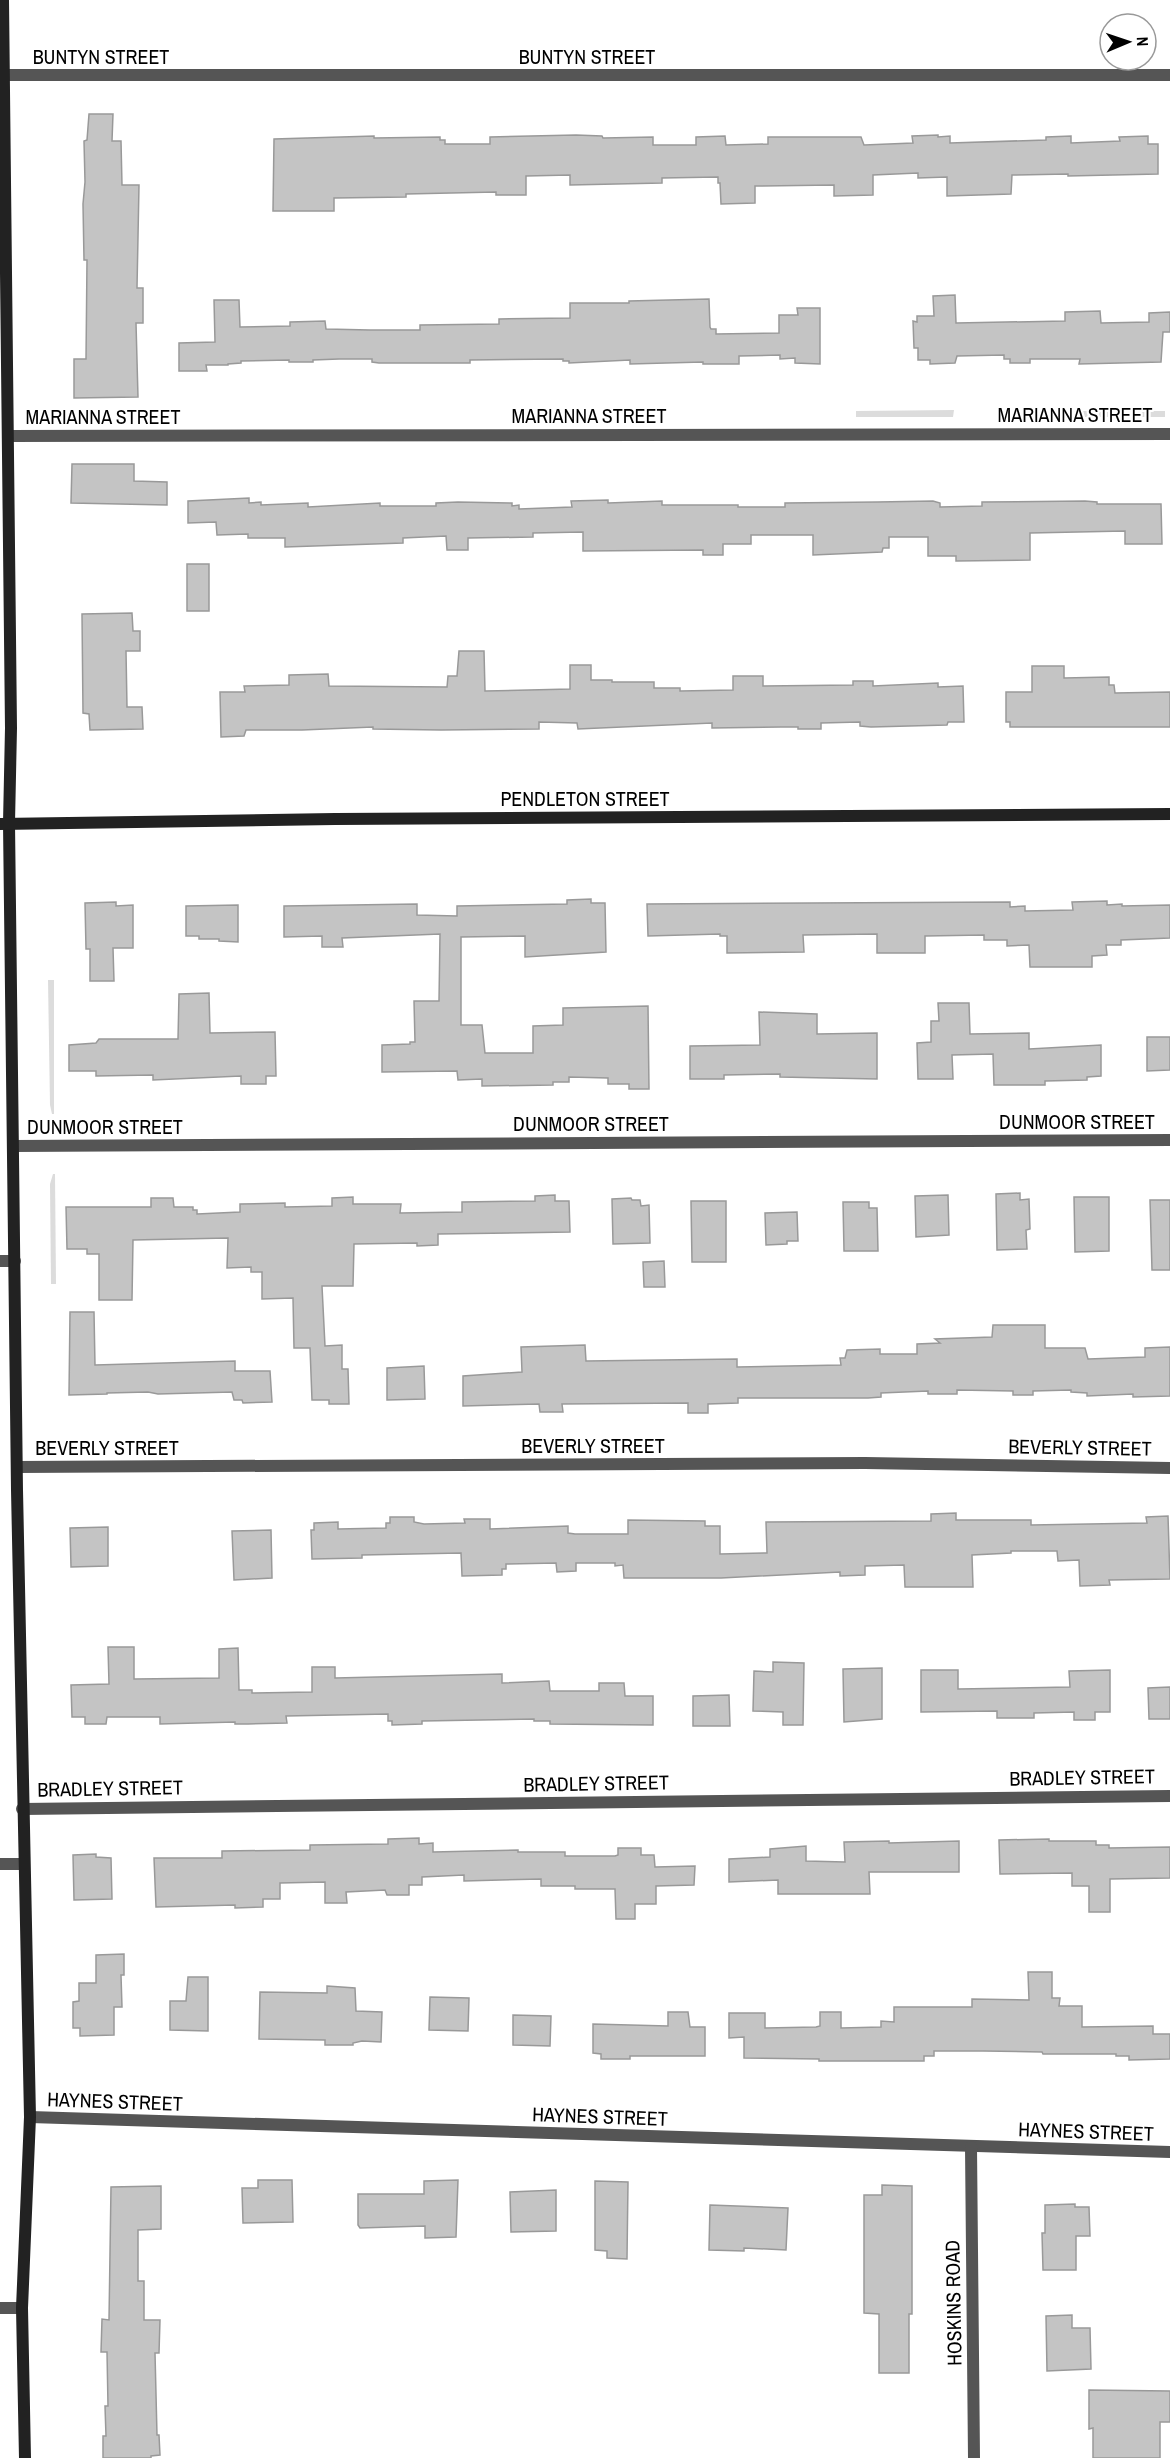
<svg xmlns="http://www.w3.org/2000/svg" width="1170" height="2458" font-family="'Archivo Narrow',sans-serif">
	<rect width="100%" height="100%" fill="#fff"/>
	<!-- green -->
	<g fill="#dcdcdc">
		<path d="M954 410 953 417H856V411Z"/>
		<path d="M1056 411H1165V417H1057Z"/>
		<path d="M48 980H54V1114H52L50 1105Z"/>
		<path d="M53 1174H55L56 1284H51L50 1184Z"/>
	</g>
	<!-- building -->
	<g fill="#c4c4c4" stroke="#999" stroke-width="1.5">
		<path d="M89 114H113L112 141H121L122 185H139L137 288H143V323H136L138 397 74 398V359H86L87 260H84L83 204 85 182 84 141 87 140Z"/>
		<path d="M576 135 602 136 603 138 653 137V145H696V137L725 136 726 145 768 144V137H861L864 145 913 143 912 136 938 135V137L950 136V143L1046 140V137L1071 136V143L1120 141 1119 137 1148 136V144H1158V174L1068 176V174L1012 175 1011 194 947 196V177L918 178V173L873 175V195L834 196V185L755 186V203L721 204 720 183H718V177L662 178V183L570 185V175L526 176V195H496V192L406 194V197L334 198V211H273L274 139 374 136V138L440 137V140H445V144H490V137Z"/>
		<path d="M955 295 956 323 1065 321V312L1100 311 1101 323 1149 322V313L1170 312V332H1163L1161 362 1079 364 1080 359H1030V363H1010V359H1004V355L957 356 955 363 930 364V360H918V348H914L913 321 917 322V316H934L933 296Z"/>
		<path d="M709 299 710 327 711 329H716V334L779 333V315H798L797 308H820V364L795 363V358L780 359V355L739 356V364H703V362L630 364V360L569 363V361H563V359L470 360V363H379L372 362V359H339L313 360V362H289V360L241 361V363L228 364V365H206L207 371H179V343L215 342 214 300H239L240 327 290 326V322L325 321 326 329 370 330H420V325L499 324V319L570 318V303H629V301Z"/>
		<path d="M72 464H134V481L167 482V505L71 503Z"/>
		<path d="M249 498V503L261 502V505L308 503V507L380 503V506H436V503L458 502 512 503V506L519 505V509L572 507 571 501 608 500V503L662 501V505H738V507H785V503L877 502 933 501 940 503V507L982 506V502L1085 501 1097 502V504H1161L1162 544H1125V531L1030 533V560L956 561V556H928V537H889V548H883L882 552 813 555V535H751V544H723V555H703V550L583 551V532L533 533V537L468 538V550H447L446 536 403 538V543L285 547V538H248V534L217 535 216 522 188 523V501Z"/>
		<rect x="187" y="564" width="22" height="47"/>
		<path d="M132 613 133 631H140V651H126L127 707H142L143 729 90 730 89 714 83 713 82 614Z"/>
		<path d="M459 651H484L485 691 570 689V665H591V680H612V682H654V688H680V691L733 690V676H763V686L853 685V681H873V686L938 683V687L963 686 964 722H948L947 725 871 727 860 726V722L821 723V729H798V727H781L712 728V723L578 729 577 723 539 722V729L441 730 373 729V727L302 730H246L244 736 221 737 220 692H245L244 686 289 685V675L328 674 329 686 447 687 448 676H457Z"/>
		<path d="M1032 666H1064V678L1109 677V685H1114L1115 693 1170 692V727H1010V722H1006V692H1032Z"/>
		<path d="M591 899V903H605L606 952 525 957V936L461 937V1025H482L485 1053H533V1026L563 1025V1008L648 1006 649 1089H629V1084H608V1078L569 1077V1082H553V1085L482 1086V1079L458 1080 457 1071 382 1072V1045L410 1044V1042H415L414 1001H439L440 934 342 938 343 947H322V936L284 937V906L417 904V915L457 916V906L567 904V900Z"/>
		<path d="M1107 901V905L1122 904V906L1170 905V938L1121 940V945H1106L1107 955 1092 956V967H1030L1029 945 1007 946V940H984V935L925 936V953H877V934L803 935 804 952 727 953V936H720V934L648 936 647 904 1010 902V907L1025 906V911L1073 910 1072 902Z"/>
		<path d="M116 902V906L133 905V948H113L114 981H90V949H86L85 903Z"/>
		<path d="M238 905V942L219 941V939H199V936H186V906Z"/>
		<path d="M209 993 210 1033 275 1032 276 1076H266V1084H241V1076L153 1080V1075L96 1076V1071H69V1045L96 1043 99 1039H178L179 994Z"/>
		<path d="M938 1003H969L970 1034 1029 1033V1049L1101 1045V1076L1087 1077V1080L1045 1081V1085H994L993 1054 952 1055 953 1079H918L917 1043 931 1042V1021H939Z"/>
		<path d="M759 1012 817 1014V1034L877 1033V1079L780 1077V1074L724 1075V1079H690V1046L760 1045Z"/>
		<path d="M1147 1037H1170V1070L1147 1071Z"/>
		<path d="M1020 1193V1200L1029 1199 1030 1229 1026 1230 1027 1249 997 1250 996 1194Z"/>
		<path d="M555 1195V1201H569L570 1232 438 1234V1245L417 1246V1243L354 1244 353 1286H322L325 1346 342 1345V1369H348L349 1404H329V1400H312L310 1348H294L293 1298 262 1299V1272H251V1267L227 1268 228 1238 133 1240 132 1300H99V1254H87V1249H67L66 1207H151V1198H173L174 1207H193V1210H197V1214L240 1212V1204L285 1203V1207L332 1206V1198L353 1197V1204H401L400 1213 462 1212V1202L535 1201V1196Z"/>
		<path d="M948 1195 949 1235 916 1237 915 1196Z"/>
		<path d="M1074 1197H1109V1251L1075 1252Z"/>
		<path d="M631 1198 632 1200H640L641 1206 649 1205 650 1243 613 1244 612 1199Z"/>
		<path d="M1150 1200H1170V1270H1152Z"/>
		<path d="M691 1201H726V1262H692Z"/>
		<path d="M843 1202H869V1208H877L878 1251H844Z"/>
		<path d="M797 1212 798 1241H787V1244L766 1245 765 1213Z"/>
		<path d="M664 1261 665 1287H644L643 1262Z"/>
		<path d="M70 1312H94L95 1365 235 1361V1371H270L272 1402 243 1403 242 1400H234L232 1392 158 1394 148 1392 107 1393V1394L69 1395Z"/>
		<path d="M993 1325H1045V1348H1085L1088 1359 1145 1357V1348L1170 1347V1396L1133 1397V1394L1087 1396V1393L1071 1392V1390L1033 1391V1395H1013V1391L957 1390V1394H928V1391L881 1393V1397L868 1398H738V1403L708 1404V1413H688V1403L562 1404 563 1412H540L539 1404 463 1406V1376L522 1372 521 1347 585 1345 586 1361 737 1359V1367L841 1365 840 1358H845L847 1350 880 1349V1354H917V1344L940 1343 935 1339 992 1337Z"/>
		<path d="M424 1366 425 1399 387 1400V1368Z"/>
		<path d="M956 1513V1520H1031V1525L1147 1523 1146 1517 1168 1516 1170 1579 1109 1580 1110 1585 1080 1586 1079 1560 1058 1561 1057 1551H1011V1553L972 1555 973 1587H905L904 1565 865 1566V1575L840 1576V1572L721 1578H624L623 1565 615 1566V1563H576V1571L557 1572 556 1563 506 1564V1569H502V1575L462 1576 461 1553 362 1555V1558L312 1559 311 1530H314V1523L338 1522V1529L386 1528V1523H390V1517H414V1522L424 1524 465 1523 464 1519H490V1529L568 1526V1533L575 1534H628V1520L705 1521V1526H720V1554L767 1553 766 1522 931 1521V1514Z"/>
		<path d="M108 1527V1566L71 1567 70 1528Z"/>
		<path d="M271 1530 272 1578 234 1580 232 1531Z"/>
		<path d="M108 1647H134V1679L219 1678V1649L238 1648 239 1690H252V1693L312 1692V1667H335V1678L502 1674V1683L549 1681 550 1691H599V1683H624L625 1696H653V1725L550 1724V1721H534V1719L422 1721V1724L392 1725V1721H388V1714L286 1716 287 1723 248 1724H235V1722L160 1724V1717H107L106 1724H85V1717H72L71 1685 109 1684Z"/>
		<path d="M773 1662 804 1663 803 1725H783V1712L753 1711 754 1671 773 1672Z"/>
		<path d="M882 1668V1719L844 1722 843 1669Z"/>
		<path d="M921 1670H958V1689L1070 1687 1069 1671 1110 1670V1712H1095V1720H1074V1712L1034 1713V1718H997V1711L921 1712Z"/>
		<path d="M1170 1687V1719H1149L1148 1688Z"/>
		<path d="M729 1695 730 1726H693V1696Z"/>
		<path d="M419 1838V1844L433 1843V1852L518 1850V1852H565V1856H615L618 1855V1848H641V1855H654L655 1867 695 1866 694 1885 656 1886V1904H635V1919H616L615 1889H575V1886H541V1879L464 1881V1875L422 1877V1885H409V1895H387L385 1890 346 1892 347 1903H325V1882L280 1883V1899H263V1907L235 1908V1905L156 1907 154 1858H222V1851L310 1850V1845L388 1844V1839Z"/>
		<path d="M1049 1839V1841H1096V1845H1109V1848L1170 1847V1878L1110 1879V1912H1089V1886H1072V1873L1000 1874 999 1840Z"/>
		<path d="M889 1841V1843L959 1841V1872H869L870 1894H778V1880L729 1882V1859L770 1857V1849L806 1846V1861L845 1862 844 1842Z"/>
		<path d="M96 1854V1857L111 1858 112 1899 74 1900 73 1855Z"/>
		<path d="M124 1954V1975H121L122 2007H114V2035L80 2036V2028H73V2002L79 2001V1983H96V1955Z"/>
		<path d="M1028 1972H1052V1998H1060L1059 2006H1082V2027L1153 2026V2034H1170V2059L1129 2060V2056H1116V2054H1043L1042 2052 983 2051H934V2056H924V2061H819V2059L744 2058V2037L729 2038V2013H765V2028L816 2027 820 2026V2012H841V2028L881 2027V2021L894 2022V2007H972V1999L1029 2000Z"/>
		<path d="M188 1977H208V2031L170 2030V2001H186Z"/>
		<path d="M327 1986 355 1988 356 2011 382 2012 381 2042 362 2041 353 2043V2045H325V2040L259 2039 260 1992 327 1993Z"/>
		<path d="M430 1997 469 1998 468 2031 429 2030Z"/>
		<path d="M668 2012H688L690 2027H705V2056H630V2059H601V2054L593 2053V2024L668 2026Z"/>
		<path d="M513 2015 551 2016 550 2046 513 2045Z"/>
		<path d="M258 2180H292L293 2222 243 2223 242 2188H258Z"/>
		<path d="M458 2180 456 2237 425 2238V2226L360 2228 358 2225V2194H424V2181Z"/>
		<path d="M595 2181 628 2182 627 2259 607 2258V2251L595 2250Z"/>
		<path d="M882 2185 912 2186V2314H909V2373H879V2314L864 2313V2195H882Z"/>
		<path d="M161 2186V2229L138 2230V2281H144V2320H160L159 2353H155L157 2435H159L160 2455 151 2456V2458H103V2436H106L105 2406H108L107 2352H101L102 2319 109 2320 111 2187Z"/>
		<path d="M556 2190V2231L511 2232 510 2192Z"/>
		<path d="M1075 2204V2207H1089L1090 2236H1076V2270H1043L1042 2233H1045V2205Z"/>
		<path d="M710 2205 788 2208 786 2250 744 2248V2251L709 2250Z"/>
		<path d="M1072 2315V2328H1090L1091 2369 1047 2371 1046 2316Z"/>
		<path d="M1089 2390 1170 2391V2422H1160V2458H1093V2428L1089 2429Z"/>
	</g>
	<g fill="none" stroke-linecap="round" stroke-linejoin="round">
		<!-- minor -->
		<g stroke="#555" stroke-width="12">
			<path d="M4 75H1170"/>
			<path d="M8 436 1170 434"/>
			<path d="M13 1146 1170 1140"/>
			<path d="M0 1261H15"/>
			<path d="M17 1467 865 1463 1170 1468"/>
			<path d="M22 1809 1170 1796"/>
			<path d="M0 1864H23"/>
			<path d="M30 2117 1170 2152"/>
			<path d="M971 2147 974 2458"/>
			<path d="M0 2308H22"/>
		</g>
		<!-- secondary -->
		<g stroke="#222" stroke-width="12">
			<path d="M3 0 11 728 9 823 17 1490 30 2117 22 2308 25 2458"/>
			<path d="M0 824 335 819 1170 814"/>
		</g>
	</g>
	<g text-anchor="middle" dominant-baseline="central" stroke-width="4.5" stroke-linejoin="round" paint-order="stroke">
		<!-- street labels -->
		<g font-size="20" fill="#000" stroke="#fff">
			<text x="101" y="56">BUNTYN STREET</text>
			<text x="587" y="56">BUNTYN STREET</text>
			<text x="1075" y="414">MARIANNA STREET</text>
			<text x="589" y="415">MARIANNA STREET</text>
			<text x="103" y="416">MARIANNA STREET</text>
			<text x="585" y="798">PENDLETON STREET</text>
			<text x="1077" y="1121">DUNMOOR STREET</text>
			<text x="591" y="1123">DUNMOOR STREET</text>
			<text x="105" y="1126">DUNMOOR STREET</text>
			<text x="593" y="1445">BEVERLY STREET</text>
			<text x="107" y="1447">BEVERLY STREET</text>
			<text transform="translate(1080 1447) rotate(1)">BEVERLY STREET</text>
			<text transform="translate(1082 1777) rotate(-1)">BRADLEY STREET</text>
			<text transform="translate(596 1783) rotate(-1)">BRADLEY STREET</text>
			<text transform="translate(110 1788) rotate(-1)">BRADLEY STREET</text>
			<text transform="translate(115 2101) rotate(2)">HAYNES STREET</text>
			<text transform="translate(600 2116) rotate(2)">HAYNES STREET</text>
			<text transform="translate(1086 2131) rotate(2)">HAYNES STREET</text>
			<text transform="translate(953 2303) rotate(-91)">HOSKINS ROAD</text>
		</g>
	</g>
	<!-- north arrow -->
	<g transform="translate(1128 42) rotate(88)"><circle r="28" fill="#ffffff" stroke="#999999" stroke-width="1.5"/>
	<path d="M0-4.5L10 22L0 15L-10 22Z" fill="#000000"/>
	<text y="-9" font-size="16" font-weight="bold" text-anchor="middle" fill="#000000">N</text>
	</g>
</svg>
